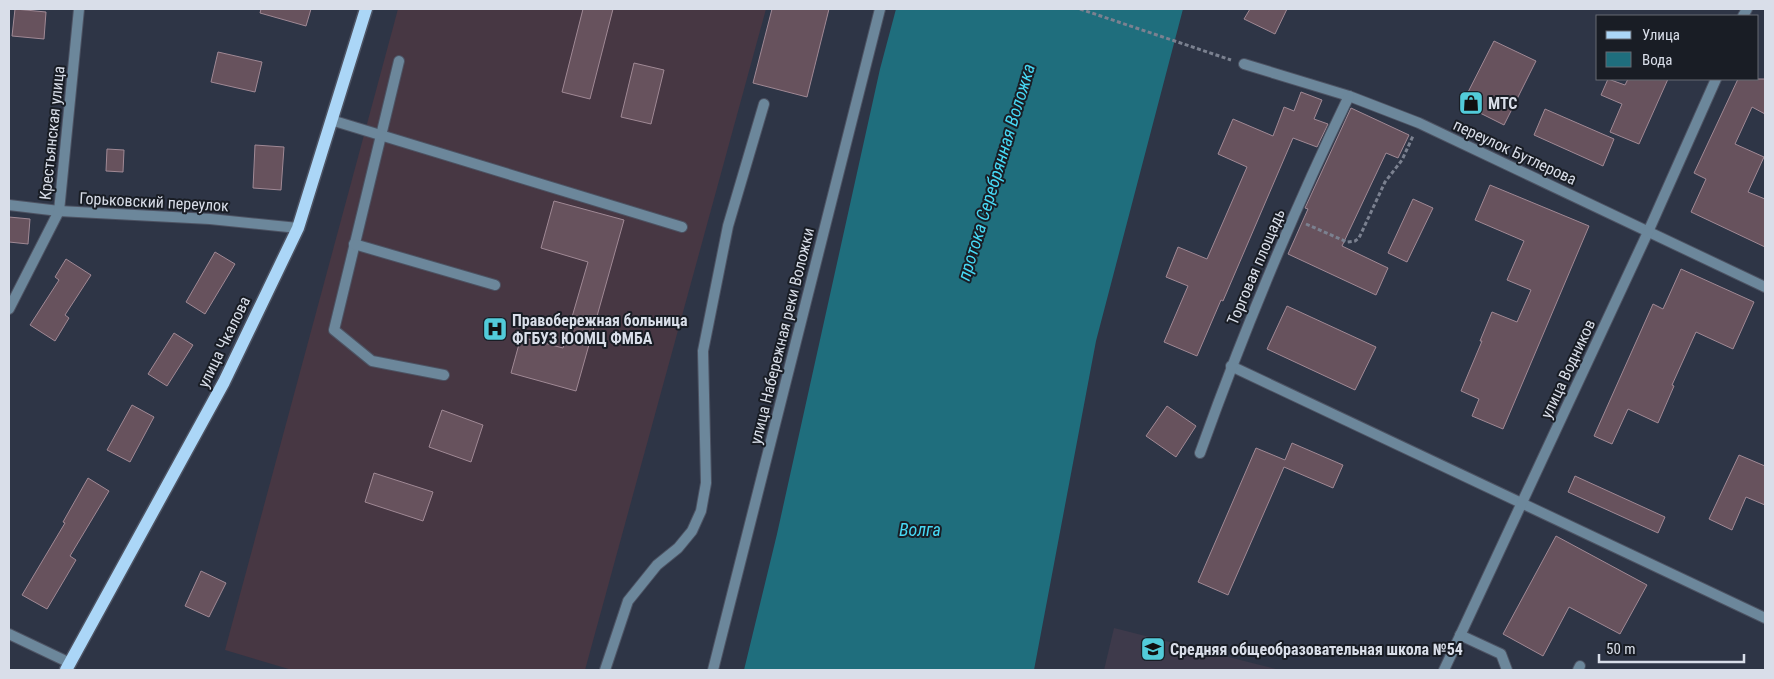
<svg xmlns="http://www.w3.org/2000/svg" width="1774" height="679" font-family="'Roboto Condensed',sans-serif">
	<rect width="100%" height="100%" fill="#2e3546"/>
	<!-- education -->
	<path fill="#3e3a4b" d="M1114 628 1280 670H1104Z"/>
	<!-- medical -->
	<path fill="#473743" d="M398 9H766L585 670H292L225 650Z"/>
	<!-- water -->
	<path fill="#1f6e7d" d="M896 9H1183L1096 341 1034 670H744L777 534 880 69Z"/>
	<!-- building -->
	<g fill="#67525d" stroke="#a08995">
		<path d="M15 9 46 12 44 39 12 36Z"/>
		<path d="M261 9H311L306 26 260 13Z"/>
		<path d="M583 9H613L590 99 562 92Z"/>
		<path d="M772 9H829L807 97 753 83Z"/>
		<path d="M1250 9H1287L1275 34 1244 19Z"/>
		<path d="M1494 41 1536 61 1504 125 1462 104Z"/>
		<path d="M218 52 262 62 255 92 211 82Z"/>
		<path d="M634 63 664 70 651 124 621 117Z"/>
		<path d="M1608 79 1625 85 1628 79H1668L1639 144 1610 132 1622 104 1601 95Z"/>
		<path d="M1738 79H1765V114L1752 107 1735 144 1764 157 1748 192 1765 199V247L1691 212 1706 179 1694 173Z"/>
		<path d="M1301 92 1322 100 1314 119 1328 124 1317 147 1293 138 1223 301 1221 300 1197 356 1164 342 1188 286 1166 277 1178 247 1207 259 1247 167 1218 154 1233 119 1273 136 1284 107 1294 111Z"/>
		<path d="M1351 108 1409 135 1398 158 1386 153 1342 246 1388 268 1376 295 1288 254 1308 209 1305 208Z"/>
		<path d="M1545 109 1614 139 1603 166 1534 135Z"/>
		<path d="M255 145 284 147 281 190 253 188Z"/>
		<path d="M107 149 124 150 123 172 106 171Z"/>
		<path d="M1490 185 1589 226 1503 429 1472 416 1479 399 1461 391 1482 341H1480L1492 312 1517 322 1531 290 1507 280 1524 241 1475 220Z"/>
		<path d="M1413 199 1433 208 1407 262 1388 253Z"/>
		<path d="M554 201 624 220 576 391 511 373 521 337 563 348 588 262 541 248Z"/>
		<path d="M9 217 30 219 28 244 9 242Z"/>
		<path d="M215 252 235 264 205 314 186 302Z"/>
		<path d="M66 259 91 275 65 315 69 318 55 341 30 325 59 280 55 277Z"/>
		<path d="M1681 269 1754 302 1733 349 1696 332 1672 385 1674 386 1658 423 1628 409 1612 444 1594 436 1653 304 1663 309Z"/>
		<path d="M1287 306 1376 347 1355 390 1267 349Z"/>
		<path d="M174 333 193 345 167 386 148 374Z"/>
		<path d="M132 405 154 417 130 462 107 450Z"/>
		<path d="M1167 406 1196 426 1176 457 1146 436Z"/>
		<path d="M442 410 483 425 471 462 429 447Z"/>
		<path d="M1292 443 1343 465 1333 488 1284 467 1228 595 1198 582 1256 448 1285 460Z"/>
		<path d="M1739 455 1765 466V505L1746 497 1732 530 1709 519Z"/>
		<path d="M374 473 433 492 423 521 365 502Z"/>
		<path d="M1575 476 1665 517 1658 533 1568 492Z"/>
		<path d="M88 478 109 491 70 556 76 560 47 609 22 595 65 523 63 522Z"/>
		<path d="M1556 536 1647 585 1620 634 1569 607 1543 656 1503 634Z"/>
		<path d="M201 571 226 583 209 617 185 606Z"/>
	</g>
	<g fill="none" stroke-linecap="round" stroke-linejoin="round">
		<defs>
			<g id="lane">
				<path d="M399 61 334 330 372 361 444 375"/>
				<path d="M354 244 495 285"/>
				<path d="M1460 635 1501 654 1507 670"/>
				<path d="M1578 670 1580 666"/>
			</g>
			<g id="street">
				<path d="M1743 16 1747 9"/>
				<path d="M1244 64 1349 96 1419 123 1765 287"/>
				<path d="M331 120 682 227"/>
				<path d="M9 205 59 211 210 219 298 228"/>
				<path d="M9 309 59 211 79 9"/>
				<path d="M1231 366 1765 618"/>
				<path d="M1200 453C1244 330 1292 214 1349 96"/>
				<path d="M9 634 70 663"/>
				<path d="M605 670 628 601 657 565 678 548 692 531 701 511 706 483 703 351 728 226 764 104"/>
				<path d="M713 670 880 9"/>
				<path d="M1444 670 1648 232 1716 79"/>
			</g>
			<path id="primary" d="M66 670 224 382 298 228 366 9"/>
		</defs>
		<!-- lane casing -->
		<use href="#lane" stroke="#4d5363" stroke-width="12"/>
		<!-- street casing -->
		<use href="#street" stroke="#4d5363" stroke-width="12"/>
		<!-- primary casing -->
		<use href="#primary" stroke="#4d5363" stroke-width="15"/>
		<!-- path -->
		<g stroke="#7b8190" stroke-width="3" stroke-dasharray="4 2.5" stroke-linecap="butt">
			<path d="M1080 9 1231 60"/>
			<path d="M1306 224 1347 242 1355 241 1359 238 1385 182 1402 160 1413 136"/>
		</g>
		<!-- lane -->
		<use href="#lane" stroke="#6c879b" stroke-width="10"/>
		<!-- street -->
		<use href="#street" stroke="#6c879b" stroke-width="10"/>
		<!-- primary -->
		<use href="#primary" stroke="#abd6f7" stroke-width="12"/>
	</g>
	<!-- icons -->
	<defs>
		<symbol id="shop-square" viewBox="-11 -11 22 22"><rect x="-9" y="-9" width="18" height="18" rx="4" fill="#52cbd9" stroke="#191d25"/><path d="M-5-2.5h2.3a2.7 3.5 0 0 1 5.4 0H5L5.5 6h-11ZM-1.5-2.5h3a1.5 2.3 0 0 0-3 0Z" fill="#111"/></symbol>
		<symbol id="hospital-square" viewBox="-11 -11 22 22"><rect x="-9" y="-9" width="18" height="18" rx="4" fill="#52cbd9" stroke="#191d25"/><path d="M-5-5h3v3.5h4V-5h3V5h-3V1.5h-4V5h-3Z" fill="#111"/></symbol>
		<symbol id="school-square" viewBox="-11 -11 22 22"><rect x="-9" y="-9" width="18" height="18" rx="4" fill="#52cbd9" stroke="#191d25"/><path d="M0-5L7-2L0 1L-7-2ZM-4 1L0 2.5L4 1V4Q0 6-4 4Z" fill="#111"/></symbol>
	</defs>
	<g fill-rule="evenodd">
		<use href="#shop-square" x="1457" y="89" width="28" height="28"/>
		<use href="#hospital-square" x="481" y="315" width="28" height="28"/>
		<use href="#school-square" x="1139" y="635" width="28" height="28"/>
	</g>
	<g text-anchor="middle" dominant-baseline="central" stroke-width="4" stroke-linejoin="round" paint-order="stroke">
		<!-- poi labels -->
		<g font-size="16" font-weight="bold" fill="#d9dee9" stroke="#191d25" text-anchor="start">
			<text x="1488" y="103">МТС</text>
			<text x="512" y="320">Правобережная больница<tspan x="512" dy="18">ФГБУЗ ЮОМЦ ФМБА</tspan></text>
			<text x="1170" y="649">Средняя общеобразовательная школа №54</text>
		</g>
		<!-- street labels -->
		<g font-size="16" fill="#d9dee9" stroke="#191d25">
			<text transform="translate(52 133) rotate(-84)">Крестьянская улица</text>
			<text transform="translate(1515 152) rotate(25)">переулок Бутлерова</text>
			<text transform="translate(154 202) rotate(3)">Горьковский переулок</text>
			<text transform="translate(1256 267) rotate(-67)">Торговая площадь</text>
			<text transform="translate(782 336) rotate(-76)">улица Набережная реки Воложки</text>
			<text transform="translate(224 342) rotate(-64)">улица Чкалова</text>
			<text transform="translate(1568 369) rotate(-65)">улица Водников</text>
		</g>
		<!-- water labels -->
		<g font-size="18" font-style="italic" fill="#47d9f5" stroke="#191d25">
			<text transform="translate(996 172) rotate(-73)">протока Серебрянная Воложка</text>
			<text x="920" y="529">Волга</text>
		</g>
	</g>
	<!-- border -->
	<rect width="1774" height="679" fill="none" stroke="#d9dee9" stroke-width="20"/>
	<!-- legend -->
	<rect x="1596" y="15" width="162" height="65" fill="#191d25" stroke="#666a73"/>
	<rect x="1606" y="31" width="25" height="8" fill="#abd6f7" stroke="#666a73"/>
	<text x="1642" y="40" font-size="15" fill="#d9dee9">Улица</text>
	<rect x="1606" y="52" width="25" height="15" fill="#1f6e7d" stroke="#666a73"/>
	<text x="1642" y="65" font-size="15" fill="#d9dee9">Вода</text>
	<!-- scale -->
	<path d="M1599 654v8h145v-8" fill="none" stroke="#d9dee9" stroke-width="2.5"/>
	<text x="1606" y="654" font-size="15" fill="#d9dee9" stroke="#191d25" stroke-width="4" paint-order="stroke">50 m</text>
</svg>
